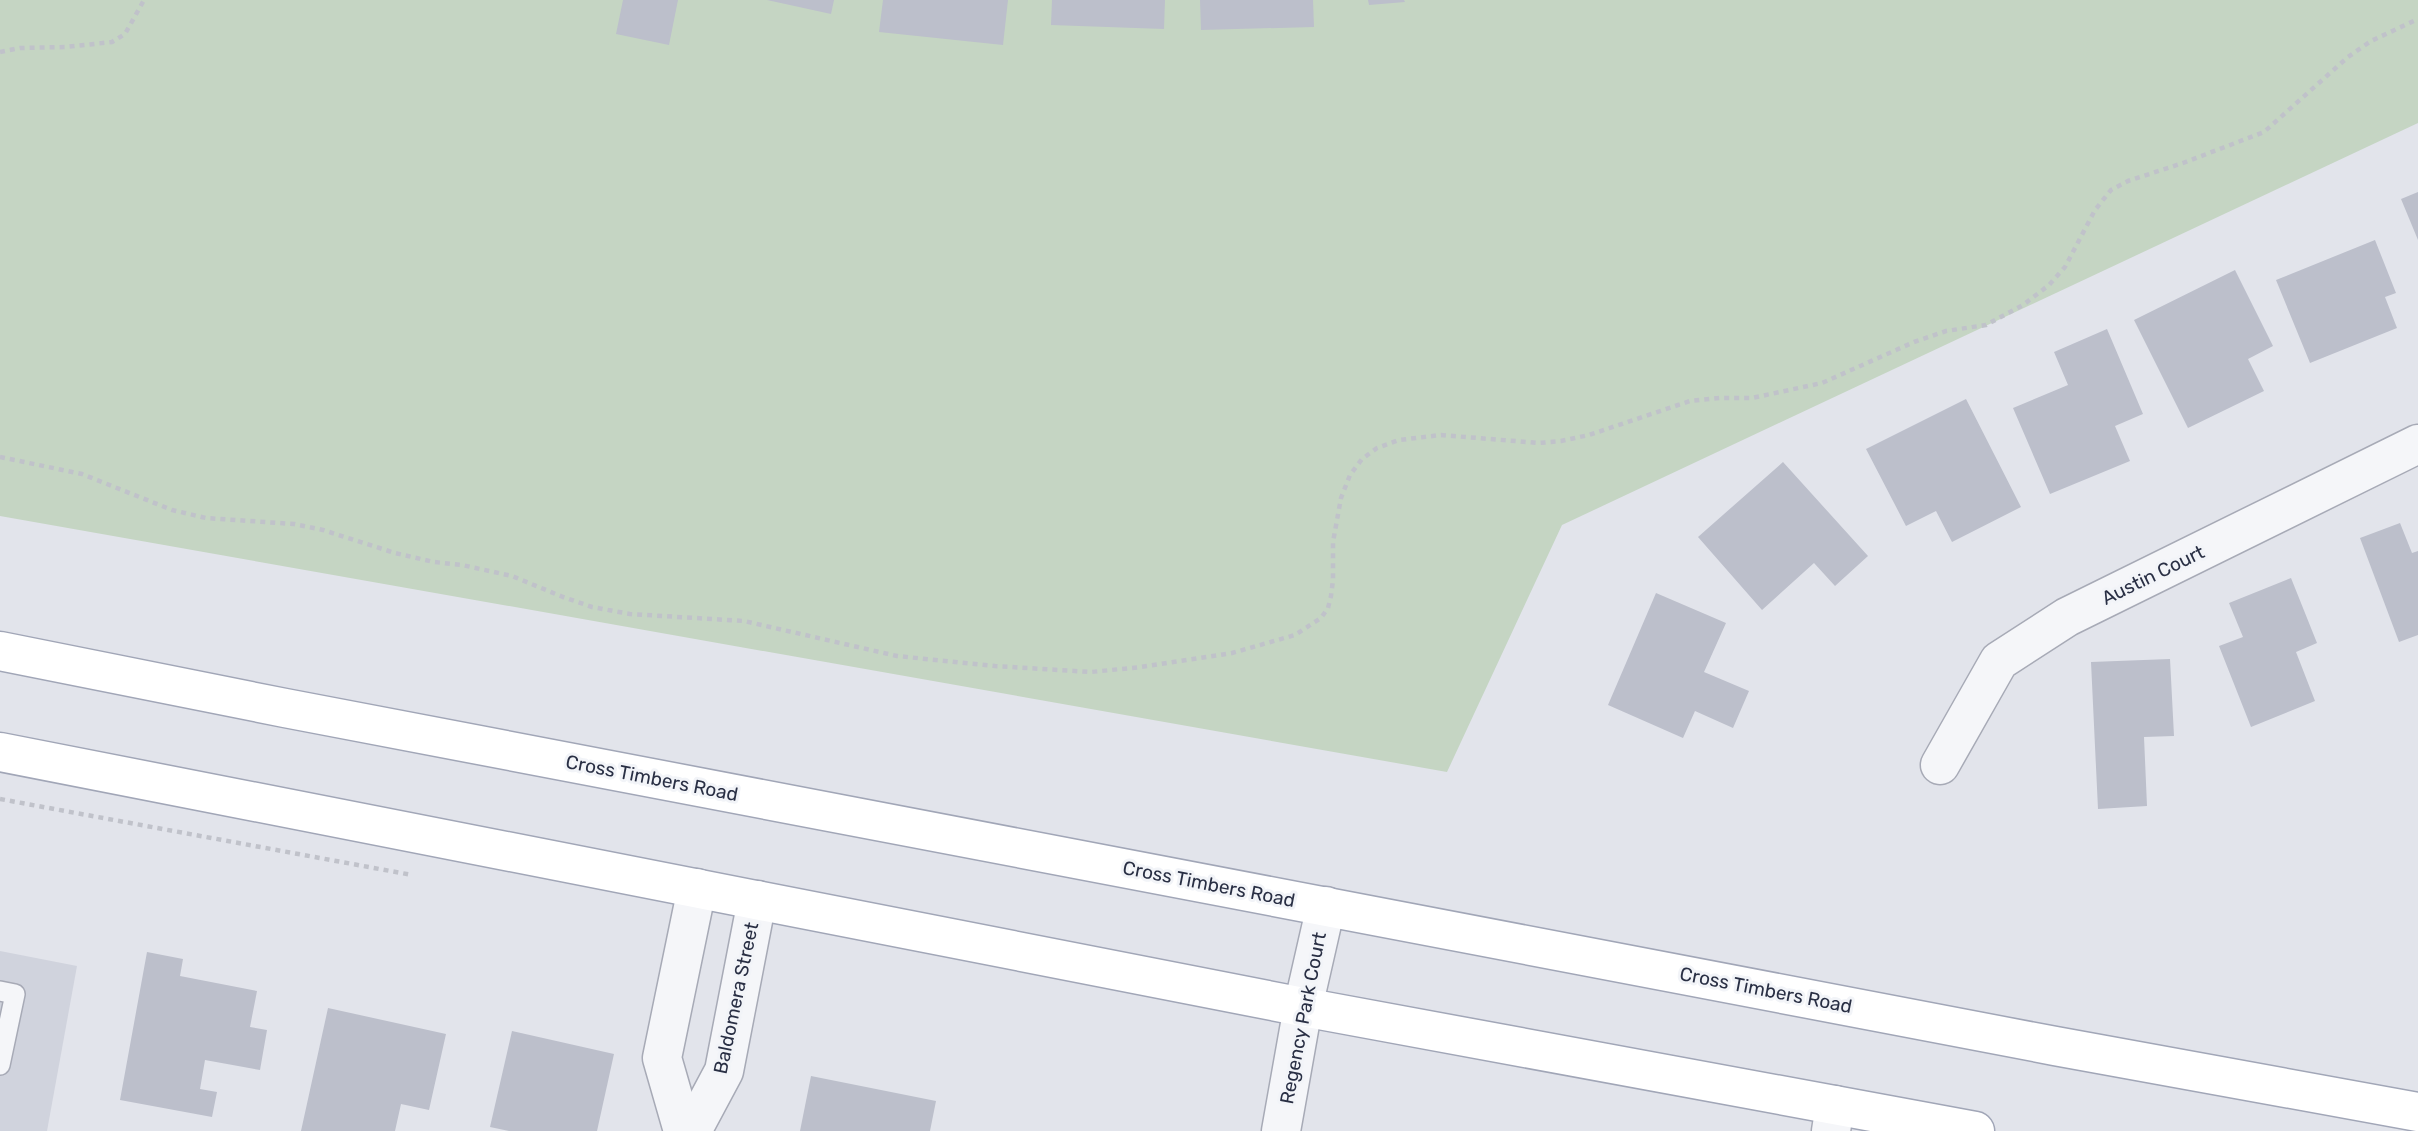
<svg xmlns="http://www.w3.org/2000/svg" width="2418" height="1131" font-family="Rubik,sans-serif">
	<rect width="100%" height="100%" fill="#e2e4eb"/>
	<!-- built -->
	<path fill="#d0d3dd" d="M0 951 77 966 47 1131H0Z"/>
	<!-- green -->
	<path fill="#c5d5c3" d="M0 0H2418V123L1562 525 1447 772 0 516Z"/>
	<!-- building -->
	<g fill="#bcbfcb">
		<path d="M623 0H678L669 45 616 34Z"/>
		<path d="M767 0H834L831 14Z"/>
		<path d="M883 0H1008L1003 45 879 32Z"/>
		<path d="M1052 0H1165L1164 29 1051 25Z"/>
		<path d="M1200 0H1313L1314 27 1201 30Z"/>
		<path d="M1368 0H1404L1405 2 1369 5Z"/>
		<path d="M2418 192V240L2401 199Z"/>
		<path d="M2375 240 2396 293 2385 297 2397 328 2310 363 2276 280Z"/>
		<path d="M2235 270 2273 346 2248 359 2264 391 2188 428 2134 320Z"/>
		<path d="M2107 329 2143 414 2115 426 2130 461 2050 494 2013 408 2068 385 2054 352Z"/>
		<path d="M1966 399 2021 507 1952 542 1936 511 1906 526 1866 449Z"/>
		<path d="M1783 462 1868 556 1835 586 1814 563 1762 610 1698 537Z"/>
		<path d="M2400 523 2412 553 2418 551V635L2399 642 2360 538Z"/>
		<path d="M2291 578 2317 643 2296 652 2315 701 2251 727 2219 646 2243 637 2229 603Z"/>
		<path d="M1656 593 1726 623 1704 672 1749 691 1733 728 1695 711 1683 738 1608 705Z"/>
		<path d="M2170 659 2174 736 2144 737 2147 806 2098 809 2091 662Z"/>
		<path d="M147 952 183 959 180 976 257 991 250 1027 267 1030 260 1070 205 1060 200 1089 217 1092 212 1117 120 1100Z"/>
		<path d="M328 1008 446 1034 429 1110 401 1104 395 1131H301Z"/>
		<path d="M512 1031 614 1054 597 1131H509L490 1127Z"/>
		<path d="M811 1076 936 1101 930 1131H800Z"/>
	</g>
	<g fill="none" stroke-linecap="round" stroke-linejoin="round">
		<defs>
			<path id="service" d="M0 991 15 994 0 1065"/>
			<g id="minor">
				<path d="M1940 765 1999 661 2067 617 2418 444"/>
				<path d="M683 1131 662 1058 697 888"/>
				<path d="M692 1131 724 1071 757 900"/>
				<path d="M1281 1131 1303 1007 1326 906"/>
				<path d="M1831 1131 1835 1105"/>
			</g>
			<g id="primary">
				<path d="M0 651 285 708 2055 1046 2418 1112"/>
				<path d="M0 752 1303 1007 1975 1131"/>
			</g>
		</defs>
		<!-- service casing -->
		<use href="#service" stroke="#a7aab6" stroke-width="22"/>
		<!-- minor casing -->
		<use href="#minor" stroke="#a7aab6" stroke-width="41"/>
		<!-- primary casing -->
		<use href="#primary" stroke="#a1a6b7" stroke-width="41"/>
		<!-- path -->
		<g stroke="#c0c2ca" stroke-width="4.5" stroke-dasharray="5 5" stroke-linecap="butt">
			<path d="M0 52 20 48 66 47 112 42 125 34 144 0"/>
			<path d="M0 457 82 474 172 510 206 518 294 524 323 530 395 553 434 562 462 565 512 576 563 597 592 607 630 614 744 621 897 656 995 666 1091 672 1141 667 1232 653 1295 635 1321 618 1328 608 1331 596 1333 580V542L1341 498 1350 475 1362 459 1377 448 1399 440 1441 435 1539 443 1561 441 1589 435 1690 401 1720 398H1752L1822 383 1914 342 1946 331 1986 325 2023 305 2049 285 2065 267 2095 210 2111 190 2128 181 2183 163 2264 132 2348 57 2371 41 2418 19"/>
			<path d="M0 799 412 875"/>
		</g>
		<!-- service -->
		<use href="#service" stroke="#f5f6f9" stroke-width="19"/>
		<!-- minor -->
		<use href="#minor" stroke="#f5f6f9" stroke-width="38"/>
		<!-- primary -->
		<use href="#primary" stroke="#fff" stroke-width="38"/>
	</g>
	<g text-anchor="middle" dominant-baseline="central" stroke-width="6" stroke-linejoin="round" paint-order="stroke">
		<!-- street labels -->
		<g font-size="19" fill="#292f44" stroke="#f2f4f8">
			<text transform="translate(2153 575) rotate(-26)">Austin Court</text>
			<text transform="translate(652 778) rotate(11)">Cross Timbers Road</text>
			<text transform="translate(1209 884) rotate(11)">Cross Timbers Road</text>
			<text transform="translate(1766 990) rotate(11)">Cross Timbers Road</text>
			<text transform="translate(736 998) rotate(-78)">Baldomera Street</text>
			<text transform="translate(1303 1018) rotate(-79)">Regency Park Court</text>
		</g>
	</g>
</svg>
